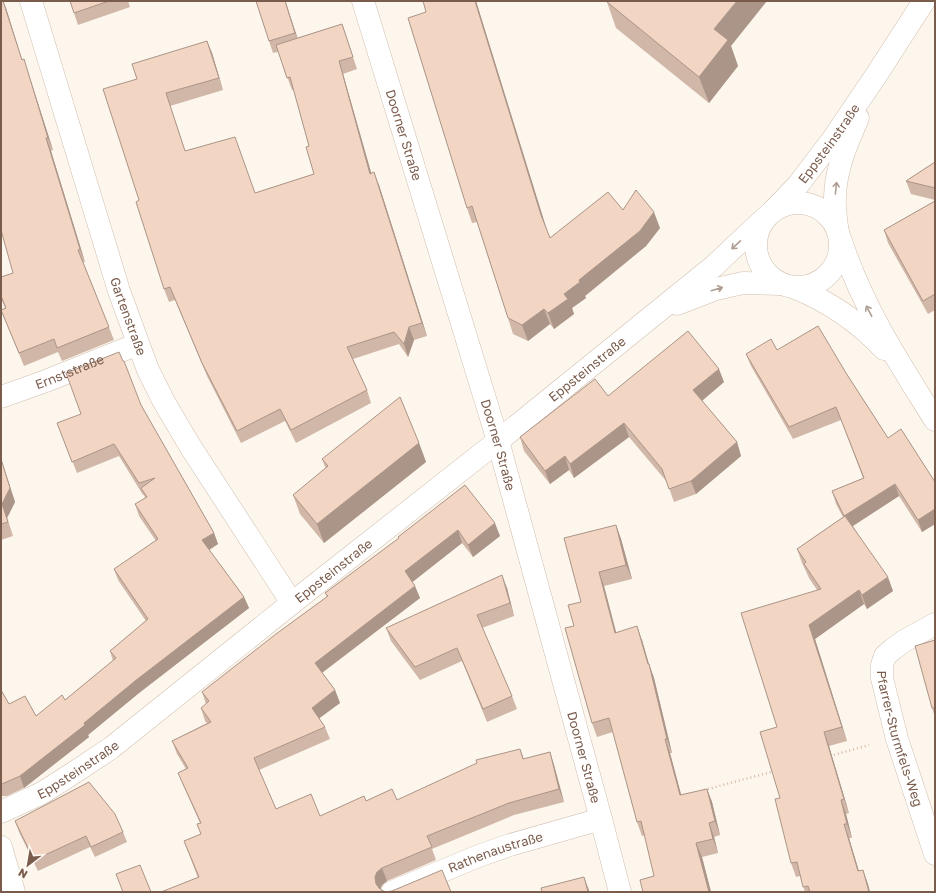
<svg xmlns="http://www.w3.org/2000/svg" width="936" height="893" font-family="'Golos Text',sans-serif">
	<rect width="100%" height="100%" fill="#fdf6ec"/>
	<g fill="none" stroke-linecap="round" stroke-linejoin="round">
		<defs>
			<g id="minor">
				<path id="s1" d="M31 1 119 291 148 370 164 402 190 446 292 603"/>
				<path id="s2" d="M363 1 498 441 601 819 620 892"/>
				<circle cx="798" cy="245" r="42"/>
				<path id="s3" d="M775 209 798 185 833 139 877 74 924 1"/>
				<path d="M837 227C836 217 834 206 835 196 836 168 847 143 858 118"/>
				<path d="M841 241C863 308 898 361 935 420"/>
				<path d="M793 287C828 301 858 321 884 349"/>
				<path d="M677 304 716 289 743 283 781 284"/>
				<path id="s4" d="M1 397 46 381 138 344"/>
				<path id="s5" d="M935 624 904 641 893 649 885 656 882 665V678L897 739 935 854"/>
				<path id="s6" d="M1 812 42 793 75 772 111 748 292 603 498 441 714 266 765 218"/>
				<path d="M1 847 14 892"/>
				<path id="s7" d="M392 892 481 855 510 845 601 819"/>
			</g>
		</defs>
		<!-- minor casing -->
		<use href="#minor" stroke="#d1beb0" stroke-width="23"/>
		<!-- path -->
		<g stroke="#d9b8a5" stroke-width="2.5" stroke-dasharray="1 3" stroke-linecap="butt">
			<path d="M830 756 869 745"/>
			<path d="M704 790 775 771"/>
		</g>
		<!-- minor -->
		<use href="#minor" stroke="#fff" stroke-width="22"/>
	</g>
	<!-- wall -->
	<g fill="#d1b7a8">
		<path d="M70 1H128L130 7 78 25Z"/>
		<path d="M256 1H289L286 2 297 38 342 24 357 69 343 74 371 173 379 185 427 336 414 340 408 357 399 344 353 359 367 390 371 403 296 443 285 421 241 443 207 376 175 300 169 302 164 289 139 200 137 79 207 41 212 53 223 90 170 106 185 151 255 193 314 174 309 146 294 90H292L278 52 273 53Z"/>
		<path d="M476 1 546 229 550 238 623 210 660 228 646 246 585 296 586 298 572 308 574 314 554 329 550 324 528 341 513 334 508 318 477 222 472 223 467 208 426 12Z"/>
		<path d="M607 2 731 46 738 66 709 103 616 28Z"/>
		<path d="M6 8 22 60 24 59 28 72 53 150 51 151 85 262H83L114 340 62 361 58 352 24 366 1 310 5 308 1 298V277L13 273Z"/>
		<path d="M935 162V200L911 194 906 181Z"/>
		<path d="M935 201V310L928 314 888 243 884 230Z"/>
		<path d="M777 350 846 373 888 438 935 482V524L922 532 899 496 853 526 893 591 867 609 864 604 815 639 847 741 829 746 849 813 846 814 852 838H849L859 871 863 870 870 892H805L800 876 796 877 791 863 780 798 777 727 817 590 809 578 804 567 802 563 797 549 843 517 836 504 832 491 863 478 841 420 793 439 751 366 746 354Z"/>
		<path d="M724 382 702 401 737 442 741 456 696 494 674 502 667 482 629 437 574 478 569 470 550 484 524 451 520 437 608 396Z"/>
		<path d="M141 405 214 533 218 544 209 550 244 597 249 608 139 693 88 735 89 737 24 788 7 796H2L1 794V690L9 704 36 716 65 700 113 661 110 651 146 621 118 580 114 569 156 541 139 516 135 504 145 498 144 495H143L119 456 77 473 57 423Z"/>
		<path d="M419 443 426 462 324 543 300 514 293 495 326 469 322 459Z"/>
		<path d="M1 459 15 502 7 518 13 536 1 540Z"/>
		<path d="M465 485 500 536 473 557 462 543 412 582 420 598 322 673 335 690 340 703 319 718 325 727 330 739 259 770 276 809 320 816 366 801 397 800 520 749 524 759 550 752 554 765 564 802 514 815 432 849 436 860 387 881 382 885 380 889 385 892H161L198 878 184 841 201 834 197 824 200 823 183 785 178 773 186 769 177 754 172 741 207 723 205 721 201 708 206 704 202 692 327 597 325 593 399 538 398 537Z"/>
		<path d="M616 525 621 539 632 579 604 586 616 633 642 640 649 664 654 678 672 753H670L681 795 707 789 712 802 720 835 714 837 718 853 702 857 711 892H643L654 876 645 835 642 836 637 822 613 732 597 737 592 723 574 626 581 602Z"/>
		<path d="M507 588 514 616 482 628 512 696 517 709 487 722 462 661 420 680 391 641 386 628Z"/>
		<path d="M935 640V717L932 708Z"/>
		<path d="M15 821 123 832 127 842 95 857 90 847 38 871 19 832Z"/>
	</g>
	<!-- shaded-wall -->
	<g fill="#aa9588">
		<path d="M3 1 6 8 26 73 22 60Z"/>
		<path d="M285 1 300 45 295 33Z"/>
		<path d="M475 1H476L547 230 541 215Z"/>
		<path d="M737 1H767L731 46 738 66 709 103 699 77 714 29Z"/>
		<path d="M207 41 212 53 223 90 219 78Z"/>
		<path d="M24 59 28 72 53 150 48 138Z"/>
		<path d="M339 61 343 74 375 186 370 174Z"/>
		<path d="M166 93 170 106 189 164 185 151Z"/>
		<path d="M46 138 51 151 85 262 80 249Z"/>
		<path d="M374 172 379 185 427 336 422 323Z"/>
		<path d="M654 212 660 228 646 246 585 296 586 298 572 308 574 314 554 329 548 313 564 294Z"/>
		<path d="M544 309 550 324 528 341 522 325Z"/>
		<path d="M409 327 414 340 408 357 404 344Z"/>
		<path d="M719 369 724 382 698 404 693 390Z"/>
		<path d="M624 423 629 437 574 478 570 464Z"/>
		<path d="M737 442 741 456 696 494 691 481Z"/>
		<path d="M419 443 426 462 324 543 317 524Z"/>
		<path d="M565 456 569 470 550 484 545 471Z"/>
		<path d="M1 459 15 502 7 518 13 536 2 504Z"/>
		<path d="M895 484 899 496 848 529 844 516Z"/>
		<path d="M935 509V524L922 532 918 520Z"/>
		<path d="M495 523 500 536 473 557 468 545Z"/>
		<path d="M616 525 621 539 632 579 626 565Z"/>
		<path d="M458 530 462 543 410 584 405 571Z"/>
		<path d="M214 533 218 544 206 552 202 540Z"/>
		<path d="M599 572 604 586 620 647 615 633Z"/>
		<path d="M502 575 507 588 514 616 510 603Z"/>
		<path d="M888 577 893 591 867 609 862 595Z"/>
		<path d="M415 586 420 598 319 675 315 663Z"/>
		<path d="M859 590 864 604 815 639 847 741 842 727 809 625Z"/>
		<path d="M244 597 249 608 139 693 88 735 89 737 24 788 20 776 135 681Z"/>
		<path d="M637 626 642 640 650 668 649 664 654 678 672 753 667 739 648 664Z"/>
		<path d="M335 690 340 703 317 720 312 708Z"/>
		<path d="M824 732 829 746 849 813 844 799Z"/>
		<path d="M665 739 670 753 685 809 680 795Z"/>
		<path d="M550 752 554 765 564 802 559 789Z"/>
		<path d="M707 789 712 802 720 835 715 821Z"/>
		<path d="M841 800 846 814 852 838 847 824Z"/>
		<path d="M709 823 714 837 718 853 713 839Z"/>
		<path d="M844 824 849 838 863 885 858 871Z"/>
		<path d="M696 843 702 857 711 892H709Z"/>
		<path d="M382 868 387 881 382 885 380 890 376 884 375 877 377 872Z"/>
		<path d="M863 870 868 884 870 892H869Z"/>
		<path d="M584 877 589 890V892H588Z"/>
	</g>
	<!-- building -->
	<g fill="#f3d5c3" stroke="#aa9588">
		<path d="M1 1H3L22 60 24 59 48 138H46L80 249 78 250 109 327 57 348 54 339 19 353 1 310 6 308 1 296V277L13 273 1 230Z"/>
		<path d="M70 1H109L74 13Z"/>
		<path d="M256 1H285L295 33 269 41Z"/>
		<path d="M423 1H475L541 215 550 238 608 192 623 210 636 190 654 212 640 231 579 280 580 282 564 294 568 299 548 313 544 309 522 325 508 318 472 206 467 208 408 18 426 12Z"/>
		<path d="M608 1H737L714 29 728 40 699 77 607 2Z"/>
		<path d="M342 24 353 57 339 61 370 174 374 172 422 323 409 327 404 344 394 332 347 347 367 390 291 430 280 409 237 431 202 363 170 287 164 289 136 202 139 200 103 89 137 79 132 64 207 41 219 78 166 93 185 151 235 137 255 193 314 174 306 147 309 146 290 77 287 78 276 45Z"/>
		<path d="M935 162V188L906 181Z"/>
		<path d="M935 201V294L923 301 884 230Z"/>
		<path d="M818 326 846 373 888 438 901 429 935 482V509L918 520 895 484 844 516 832 491 864 478 836 407 789 427 746 354 771 339 777 350Z"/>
		<path d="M688 331 719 369 693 390 737 442 691 481 669 489 662 469 624 423 570 464 565 456 545 471 520 437 595 379 608 396Z"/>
		<path d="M119 352 123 361H124L141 405 214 533 202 540 244 597 135 681 84 723 85 725 20 776 2 784H1V690L9 704 25 696 36 716 62 695 65 700 116 658 110 651 148 619 114 569 158 539 135 504 147 497 141 488 155 478 139 483 114 444 72 462 57 423 81 414 66 373Z"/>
		<path d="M400 397 419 443 317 524 293 495 328 466 322 459Z"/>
		<path d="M1 459 10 488 2 504 8 522 1 524Z"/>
		<path d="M465 485 495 523 468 545 458 530 405 571 415 586 315 663 335 690 312 708 325 727 254 758 276 809 311 794 320 816 364 796 366 801 392 789 397 800 477 763 476 760 520 749 523 759 550 752 559 789 509 803 427 836 432 847 382 868 377 872 375 877 376 884 380 889 385 892 392 891 442 870 451 892H161L199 877 184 841 201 834 197 824 201 823 178 773 188 768 172 741 211 722 201 708 209 701 202 692 276 634 328 596 325 593 399 538 398 537Z"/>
		<path d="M845 516 888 577 862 595 859 590 809 625 842 727 824 732 844 799 841 800 847 824H844L858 871 863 870 869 892H810L808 886 803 887 797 862 791 863 775 799 780 798 760 732 777 727 741 613 821 589 804 564 806 562 797 549Z"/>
		<path d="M616 525 626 565 599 572 615 633 637 626 648 664H649L667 739H665L680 795 707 789 715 821 709 823 713 839 696 843 709 892H643L640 880 654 876 641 821 637 822 609 718 592 723 565 628 574 626 568 605 581 602 564 538Z"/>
		<path d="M502 575 510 603 477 615 512 696 483 709 457 648 415 667 386 628Z"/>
		<path d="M935 640V708H932L915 646Z"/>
		<path d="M89 782 115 814 123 832 91 847 86 836 34 860 15 821Z"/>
		<path d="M140 865 151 892H123L116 874Z"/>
		<path d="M584 877 588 892H542L541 888Z"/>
	</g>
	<!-- one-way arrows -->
	<defs><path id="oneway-shaft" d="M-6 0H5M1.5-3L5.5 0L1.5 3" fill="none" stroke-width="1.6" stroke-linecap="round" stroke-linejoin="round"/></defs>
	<g stroke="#af9d94">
		<use href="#oneway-shaft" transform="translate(836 188) rotate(-84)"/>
		<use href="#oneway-shaft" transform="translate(736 245) rotate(137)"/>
		<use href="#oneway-shaft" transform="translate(717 289) rotate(-16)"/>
		<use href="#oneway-shaft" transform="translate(869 311) rotate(-117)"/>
	</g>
	<g text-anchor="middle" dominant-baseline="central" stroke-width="3" stroke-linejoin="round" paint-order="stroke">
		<!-- street labels -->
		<g font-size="13" fill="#7a5c4d" stroke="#fffaf3">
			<text stroke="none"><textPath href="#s2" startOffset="140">Doorner Straße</textPath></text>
			<text stroke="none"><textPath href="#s3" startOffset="85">Eppsteinstraße</textPath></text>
			<text stroke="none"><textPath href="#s1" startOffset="330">Gartenstraße</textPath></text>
			<text stroke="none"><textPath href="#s6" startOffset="736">Eppsteinstraße</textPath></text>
			<text stroke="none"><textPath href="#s4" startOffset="73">Ernststraße</textPath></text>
			<text stroke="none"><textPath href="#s2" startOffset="464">Doorner Straße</textPath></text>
			<text stroke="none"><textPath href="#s6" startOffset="412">Eppsteinstraße</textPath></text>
			<text stroke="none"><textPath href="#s5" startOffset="145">Pfarrer-Sturmfels-Weg</textPath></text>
			<text stroke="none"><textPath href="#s2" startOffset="788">Doorner Straße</textPath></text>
			<text stroke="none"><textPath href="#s6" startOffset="88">Eppsteinstraße</textPath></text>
			<text stroke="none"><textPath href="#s7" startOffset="111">Rathenaustraße</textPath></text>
		</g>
	</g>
	<!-- border -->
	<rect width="936" height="893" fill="none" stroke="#7a5c4d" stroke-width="4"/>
	<!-- north arrow -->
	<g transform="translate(28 865) rotate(211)" stroke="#fffaf3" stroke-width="3" paint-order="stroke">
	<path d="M0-3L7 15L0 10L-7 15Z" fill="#7a5c4d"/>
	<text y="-6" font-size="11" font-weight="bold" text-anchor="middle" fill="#7a5c4d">N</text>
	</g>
</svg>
